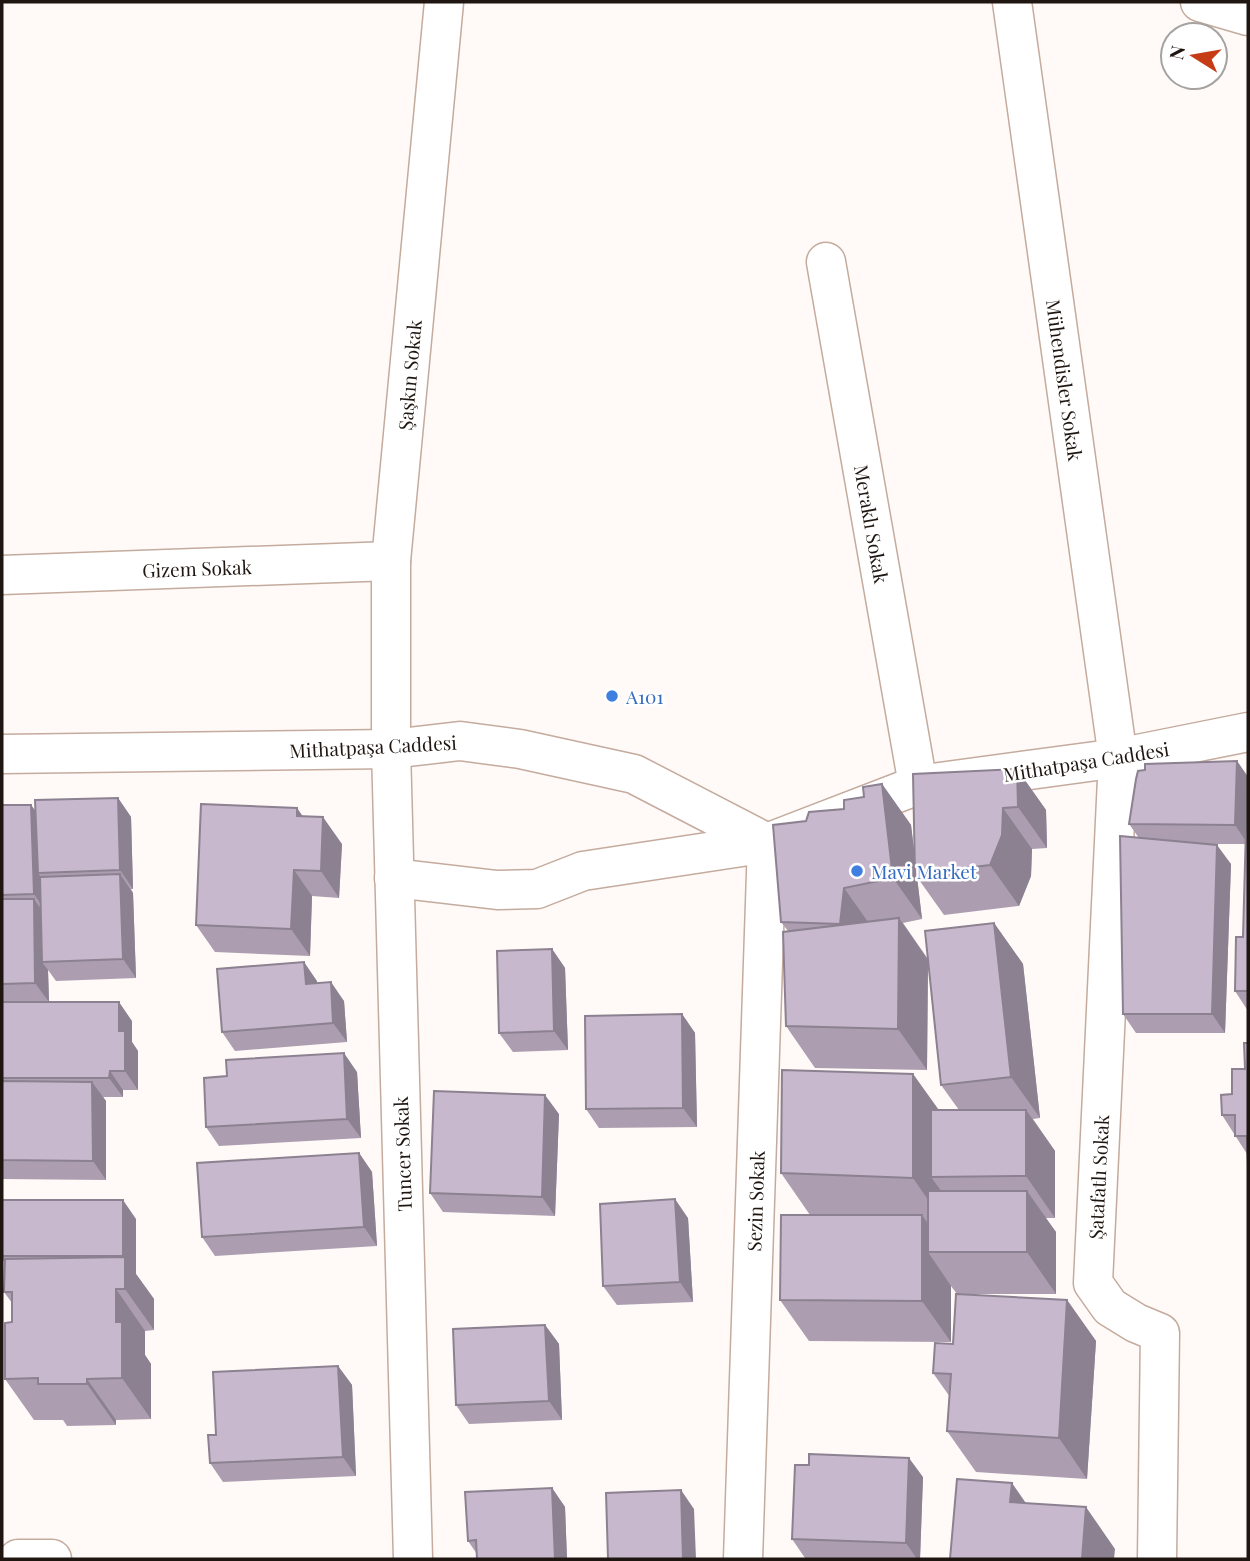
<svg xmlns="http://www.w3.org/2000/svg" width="1250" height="1561" font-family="'Playfair Display',serif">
	<rect width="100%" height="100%" fill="#fffaf7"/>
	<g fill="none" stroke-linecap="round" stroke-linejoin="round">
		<defs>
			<g id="minor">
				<path d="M1012 2 1118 758 1093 1283 1110 1307 1136 1323 1160 1333 1157 1559"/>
				<path d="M1200 2 1248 16"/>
				<path d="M826 262 918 785"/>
				<path d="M2 575 391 561"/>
				<path d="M18 1559H52"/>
				<path d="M413 1559 391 749V561L444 2"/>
				<path d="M743 1559 767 843"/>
			</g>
			<g id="tertiary">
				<path d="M2 754 391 749 460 741 520 749 634 774 767 843"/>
				<path d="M394 878 497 890 537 889 583 871 767 843 918 785 1118 758 1248 732"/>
			</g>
		</defs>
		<!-- minor casing -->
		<use href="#minor" stroke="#c4ab9e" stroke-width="41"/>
		<!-- tertiary casing -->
		<use href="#tertiary" stroke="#c4ab9e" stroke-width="41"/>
		<!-- minor -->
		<use href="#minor" stroke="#fff" stroke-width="38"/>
		<!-- tertiary -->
		<use href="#tertiary" stroke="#fff" stroke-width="38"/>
	</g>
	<!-- wall -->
	<g fill="#ac9eb0">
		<path d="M1237 761 1248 777V1011L1235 991 1243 937 1246 844H1202L1231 864 1225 1033H1136L1123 1014 1139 838 1129 824Z"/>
		<path d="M1017 769 1046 810 1047 848 1032 849 1031 876 1019 906 944 915 917 877 922 919 903 923 928 959 994 923 1023 964 1040 1118 1033 1119 1055 1151V1218H1045L1056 1232V1294H957L1067 1300 1096 1341 1087 1479 976 1472 947 1431 950 1397 933 1373 953 1344 957 1294 951 1286V1342L809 1341 780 1300 826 1215H810L781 1173 913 1074 939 1110H959L941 1085 928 961 927 1070 815 1068 786 1026 788 931 781 922 806 821 844 809 882 784 911 825 915 859Z"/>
		<path d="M118 798 131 817 133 889H131L133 893 136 978 56 981 48 970 49 1002 132 1021V1042L138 1051V1090H123V1097H103L106 1101V1180L2 1179V805H31L35 810Z"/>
		<path d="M303 817 342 844 339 898 312 896 310 956 215 952 196 925Z"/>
		<path d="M552 949 565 968 568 1050 513 1052 499 1033Z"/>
		<path d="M317 981V983L344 1001 347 1042 235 1051 222 1032Z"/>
		<path d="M682 1014 695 1033 697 1127 599 1128 586 1109Z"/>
		<path d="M1248 1043V1166L1247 1154 1222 1115 1245 1069Z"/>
		<path d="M357 1072 361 1138 219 1146 206 1127Z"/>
		<path d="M559 1114 555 1216 443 1212 430 1193Z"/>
		<path d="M359 1153 372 1172 377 1246 215 1256 202 1237Z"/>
		<path d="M2 1200 136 1219V1274L154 1299V1330L145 1331V1355L151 1364V1419L116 1420V1425L67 1426 63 1420H34L5 1379 12 1322V1303L4 1292 5 1263 2 1259Z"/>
		<path d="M688 1218 693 1302 617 1305 603 1286Z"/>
		<path d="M545 1325 559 1344 562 1420 469 1424 456 1405Z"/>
		<path d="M338 1366 352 1385 356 1476 223 1482 210 1463 216 1435Z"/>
		<path d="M923 1477 920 1559 805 1558 792 1539Z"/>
		<path d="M552 1488 565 1507 567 1559H477V1554L468 1541Z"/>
	</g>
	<!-- shaded-wall -->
	<g fill="#8c8190">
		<path d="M1237 761 1248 777V844L1235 825Z"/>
		<path d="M1017 769 1046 810 1047 848 1018 807Z"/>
		<path d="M882 784 911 825 917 874H915L917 877 922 919 893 878Z"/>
		<path d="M118 798 131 817 133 889 120 870Z"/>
		<path d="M31 805 44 824 38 873 46 885 47 913 34 894Z"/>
		<path d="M297 808 316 835 297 816Z"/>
		<path d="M1003 808 1032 849 1031 876 1019 906 990 865Z"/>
		<path d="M323 817 342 844 339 898 321 871Z"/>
		<path d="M1217 845 1231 864 1225 1033 1212 1014Z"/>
		<path d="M294 870 312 896 310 956 291 929Z"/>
		<path d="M120 874 133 893 136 978 123 959Z"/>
		<path d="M844 888 873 929 869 965 840 924Z"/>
		<path d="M34 899 47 918 42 962 48 970 49 1002 35 983Z"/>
		<path d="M899 918 928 960 927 1070 898 1029Z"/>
		<path d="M994 923 1023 964 1040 1118 1011 1077Z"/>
		<path d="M552 949 565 968 568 1050 554 1031Z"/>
		<path d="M304 962 317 981 319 1003 306 984Z"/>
		<path d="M331 982 344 1001 347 1042 333 1023Z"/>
		<path d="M119 1002 132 1021V1042L138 1051V1090L125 1071 119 1031Z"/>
		<path d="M682 1014 695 1033 697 1127 683 1108Z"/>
		<path d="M344 1053 357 1072 361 1138 347 1119Z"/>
		<path d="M110 1071 123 1090V1097L109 1078Z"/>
		<path d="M913 1074 942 1115 931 1177 942 1192V1220L913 1178Z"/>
		<path d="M92 1082 106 1101V1180L93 1161Z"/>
		<path d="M545 1095 559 1114 555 1216 542 1197Z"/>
		<path d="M1026 1110 1055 1151V1218L1026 1176Z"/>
		<path d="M359 1153 372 1172 377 1246 364 1227Z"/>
		<path d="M1027 1191 1056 1232V1294L1027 1252Z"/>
		<path d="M675 1199 688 1218 693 1302 680 1282Z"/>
		<path d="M123 1200 136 1219V1274L154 1299V1330L125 1289V1258L123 1256Z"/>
		<path d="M922 1215 948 1252H928L951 1286V1342L922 1301Z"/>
		<path d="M116 1289 145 1331V1355L151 1364V1419L122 1378 116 1322Z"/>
		<path d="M1067 1300 1096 1341 1087 1479 1059 1438Z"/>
		<path d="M545 1325 559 1344 562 1420 549 1401Z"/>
		<path d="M338 1366 352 1385 356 1476 343 1457Z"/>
		<path d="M87 1379 116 1420V1425L87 1384Z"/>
		<path d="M909 1458 923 1477 920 1559H917L906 1543Z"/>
		<path d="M1012 1483 1041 1525 1010 1502Z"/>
		<path d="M552 1488 565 1507 567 1559H555Z"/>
		<path d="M681 1490 694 1509 696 1559H683Z"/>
		<path d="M1086 1507 1115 1549 1114 1559H1082Z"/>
	</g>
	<!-- building -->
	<g fill="#c8b8cd" stroke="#8c8190" stroke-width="2">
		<path d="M1237 761 1235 825 1129 824 1136 779 1138 771 1145 770V764Z"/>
		<path d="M1017 769 1018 807 1003 808 1002 835 990 865 915 874 913 774Z"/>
		<path d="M882 784 893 878 844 888 840 924 781 922 773 825 806 821 809 812 844 809V800L864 797 863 787Z"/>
		<path d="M1247 790H1248V991H1235L1236 937H1243Z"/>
		<path d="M118 798 120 870 38 873 35 800Z"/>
		<path d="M201 804 297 808V816L323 817 321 871 294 870 291 929 196 925Z"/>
		<path d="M2 805H31L34 894 2 895Z"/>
		<path d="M1120 836 1217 845 1212 1014H1123Z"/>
		<path d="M120 874 123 959 42 962 40 877Z"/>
		<path d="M2 899H34L35 983 2 984Z"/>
		<path d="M899 918 898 1029 786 1026 783 932Z"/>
		<path d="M994 923 1011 1077 941 1085 925 931Z"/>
		<path d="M552 949 554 1031 499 1033 497 951Z"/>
		<path d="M304 962 306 984 331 982 333 1023 222 1032 217 969Z"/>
		<path d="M2 1002H119V1031H125V1071H110L109 1078H2Z"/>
		<path d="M682 1014 683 1108 586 1109 585 1016Z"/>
		<path d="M1244 1043H1248V1165L1247 1136H1235V1115H1222L1221 1095 1232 1094V1069H1245Z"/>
		<path d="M344 1053 347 1119 206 1127 204 1078 227 1076 226 1060Z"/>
		<path d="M782 1070 913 1074V1178L781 1173Z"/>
		<path d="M2 1081 92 1082 93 1161 2 1160Z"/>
		<path d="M434 1091 545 1095 542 1197 430 1193Z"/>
		<path d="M931 1110H1026V1176L931 1177Z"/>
		<path d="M359 1153 364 1227 202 1237 197 1163Z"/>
		<rect x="928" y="1191" width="99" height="61"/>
		<path d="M675 1199 680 1282 603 1286 600 1204Z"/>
		<rect x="2" y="1200" width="121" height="56"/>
		<path d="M781 1215H922V1301L780 1300Z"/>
		<path d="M125 1257V1289H116V1322H122V1378L87 1379V1384H38V1378L5 1379V1323L12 1322V1292H4L5 1259Z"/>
		<path d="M956 1294 1067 1300 1059 1438 947 1431 951 1374 933 1373 935 1343 953 1344Z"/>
		<path d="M545 1325 549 1401 456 1405 453 1329Z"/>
		<path d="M338 1366 343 1457 210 1463 208 1435H216L213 1372Z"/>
		<path d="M809 1454 909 1458 906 1543 792 1539 795 1465H809Z"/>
		<path d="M957 1479 1012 1483 1010 1502 1086 1507 1082 1559H950Z"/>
		<path d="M552 1488 555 1559H477L476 1540 468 1541 465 1492Z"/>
		<path d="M681 1490 683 1559H608L606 1493Z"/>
	</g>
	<!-- markers -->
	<g fill="#3f7fe0" stroke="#fff" stroke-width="2.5">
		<circle cx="612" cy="696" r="7"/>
		<circle cx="857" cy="871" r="7"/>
	</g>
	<g text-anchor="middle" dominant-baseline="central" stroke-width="5" stroke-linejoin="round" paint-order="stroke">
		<!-- street labels -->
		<g font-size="19" fill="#1f1611" stroke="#fff">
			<text transform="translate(409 375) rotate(-85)">Şaşkın Sokak</text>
			<text transform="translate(1065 380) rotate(82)">Mühendisler Sokak</text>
			<text transform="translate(872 524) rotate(80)">Meraklı Sokak</text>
			<text transform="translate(197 568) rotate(-2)">Gizem Sokak</text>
			<text transform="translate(373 746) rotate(-3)">Mithatpaşa Caddesi</text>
			<text transform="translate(1086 761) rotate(-9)">Mithatpaşa Caddesi</text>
			<text transform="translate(402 1154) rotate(-92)">Tuncer Sokak</text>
			<text transform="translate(1098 1177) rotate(-87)">Şatafatlı Sokak</text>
			<text transform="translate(755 1201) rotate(-88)">Sezin Sokak</text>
		</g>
		<!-- shop labels -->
		<g font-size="19" fill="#366cbe" stroke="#fff" text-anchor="start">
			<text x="626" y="696">A101</text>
			<text x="871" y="871">Mavi Market</text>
		</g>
	</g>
	<!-- border -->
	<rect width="1250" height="1561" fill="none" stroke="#1f1611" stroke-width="7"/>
	<!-- north arrow -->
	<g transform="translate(1194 56) rotate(281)"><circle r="33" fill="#ffffff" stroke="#a5a2a0" stroke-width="2"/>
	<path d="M0-5L12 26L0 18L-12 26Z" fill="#c53c16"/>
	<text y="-10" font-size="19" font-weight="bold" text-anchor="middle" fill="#1f1611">N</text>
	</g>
</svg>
